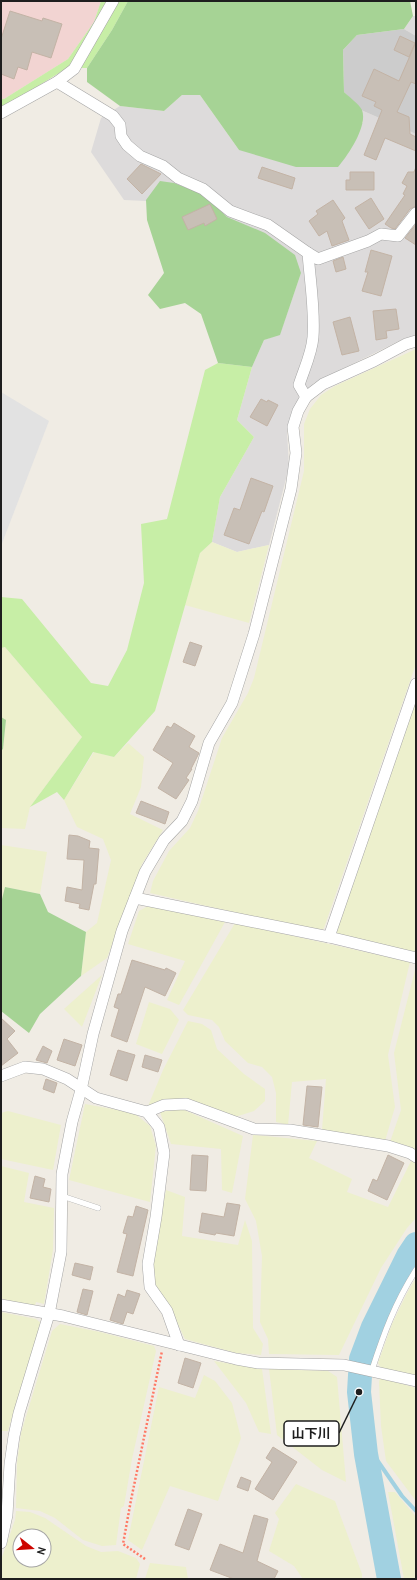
<svg xmlns="http://www.w3.org/2000/svg" width="417" height="1580" font-family="'PT Sans','Noto Sans JP',sans-serif">
	<rect width="100%" height="100%" fill="#f0ece4"/>
	<!-- residential -->
	<g fill="#dddbdb">
		<path d="M413 16H416V36L404 29Z"/>
		<path d="M182 95H200L239 150 363 123 361 110 416 134V335L403 339 314 383 295 406 287 431 289 467 269 545 237 552 212 542 220 497 254 437 237 420 252 367 264 340 280 334 301 273 146 201 124 200 91 152 101 118 120 106 164 111Z"/>
	</g>
	<!-- commercial -->
	<path fill="#f2d4d2" d="M1 1H101L94 22 68 59 4 99H1Z"/>
	<!-- religious -->
	<path fill="#ccc" d="M404 29 416 36V134L361 110 344 92 343 50 357 35Z"/>
	<!-- farmland -->
	<g fill="#edf0cd" fill-rule="evenodd">
		<path d="M416 349V664L324 928 320 932 150 893 153 881 169 851 190 828 198 811 222 738 248 693 254 678 304 471V424L310 409 321 395 335 386Z"/>
		<path d="M212 542 237 552 269 545 249 623 185 605 200 553Z"/>
		<path d="M5 647 82 737 30 807 25 829 1 828V751L3 749 6 720 1 717V648Z"/>
		<path d="M416 696V953L334 934Z"/>
		<path d="M128 743 144 757 141 787 130 814 163 830 142 864 107 958 81 976 86 932 97 923 111 860 103 839 77 827 64 800 94 752 114 757Z"/>
		<path d="M1 845 47 852 40 894 5 887 1 903Z"/>
		<path d="M148 906 225 922 179 1005 167 1000 185 961 128 944 139 911Z"/>
		<path d="M235 923 410 962 388 1055 395 1107 385 1141 322 1130 326 1079 292 1082 288 1125 276 1122V1093L272 1077 262 1067 248 1063 225 1041 219 1027 212 1020 188 1015 183 1010Z"/>
		<path d="M416 966V1150L405 1145 390 1142 401 1110 394 1053Z"/>
		<path d="M102 975 82 1027 64 1009Z"/>
		<path d="M149 1002 170 1009 179 1020 162 1054 136 1044Z"/>
		<path d="M188 1021 202 1024 211 1030 217 1049 244 1074 265 1089V1101L254 1111 235 1117 193 1101 180 1099 162 1100 148 1106 163 1070Z"/>
		<path d="M85 1104 134 1113 150 1126 156 1146 150 1202 69 1180Z"/>
		<path d="M182 1109 243 1136 232 1193 222 1190 221 1149 171 1144 160 1112Z"/>
		<path d="M8 1111 61 1125 53 1170 1 1159V1113Z"/>
		<path d="M253 1135 317 1141 309 1158 352 1179 347 1192 388 1207 412 1159 416 1162V1218L407 1228 381 1268 339 1355 269 1354 268 1339 260 1322 262 1256 256 1221 245 1199Z"/>
		<path d="M1 1166 29 1173 24 1202 54 1208 53 1250 44 1304 36 1302 35 1306 1 1299Z"/>
		<path d="M166 1190 185 1197 182 1236 238 1245 245 1220 252 1241 253 1328 263 1344 261 1355 236 1353 185 1339 170 1308 153 1285 151 1267Z"/>
		<path d="M416 1278V1378L381 1368 378 1363 392 1324 407 1293Z"/>
		<path d="M1 1312 36 1319 42 1324 17 1400 8 1431H1Z"/>
		<path d="M60 1324 100 1332 154 1346 156 1351 132 1459 124 1506 121 1508 116 1545 102 1546 83 1540 55 1518 40 1511 16 1508 17 1463 21 1433 52 1331Z"/>
		<path d="M214 1361 262 1369 271 1434 259 1432 246 1403Z"/>
		<path d="M269 1369 328 1371 337 1377 346 1482 322 1470 277 1435Z"/>
		<path d="M204 1375 215 1381 232 1403 241 1438 218 1501 170 1486 142 1550 128 1540 159 1387 195 1398Z"/>
		<path d="M380 1377 416 1388V1501L386 1461 381 1426 379 1382Z"/>
		<path d="M296 1484 335 1501 362 1574V1579H303L294 1566 269 1551 279 1519 275 1513Z"/>
		<path d="M388 1492H395L416 1517V1579H404Z"/>
		<path d="M16 1511 30 1512 45 1518 86 1546 101 1552 118 1551 136 1558 140 1564 136 1579H1V1560L15 1520ZM20 1536H44V1560H20Z"/>
		<path d="M150 1563 186 1567 188 1579H145Z"/>
	</g>
	<!-- grass -->
	<g fill="#c7eea6">
		<path d="M101 1H128L112 30 87 68H67L1 109V99H4L68 59 94 22Z"/>
		<path d="M218 363 252 367 237 420 254 437 220 497 212 542 200 553 155 711 114 757 93 752 64 800 57 792 30 807 82 737 5 647 1 648V597L22 599 91 683 108 686 127 650 144 583 141 524 167 519 205 370Z"/>
	</g>
	<!-- forest -->
	<g fill="#a6d395">
		<path d="M128 1H410L413 16 404 29 357 35 343 50 344 92C349 97 359 104 362 110 368 126 348 155 338 167H296L239 150 200 95H182L164 111 120 106 87 82V68L112 30Z"/>
		<path d="M160 181 174 183 205 195 227 217 265 233 295 255 301 273 280 335 264 340 252 367 218 363 201 314 185 303 160 309 148 295 164 273 147 220 146 200Z"/>
		<path d="M1 717 6 720 3 749 1 751Z"/>
		<path d="M5 887 40 894 48 912 86 932 81 976 40 1014 29 1033 1 1011V903Z"/>
	</g>
	<!-- parking -->
	<path fill="#e2e2e2" d="M1 392 49 421 1 546Z"/>
	<g fill="none" stroke-linecap="round" stroke-linejoin="round">
		<!-- stream -->
		<path stroke="#a1d1e1" stroke-width="4" d="M366 1454 375 1457 402 1496 416 1511"/>
		<!-- river -->
		<path stroke="#a1d1e1" stroke-width="24" d="M389 1579 366 1454 359 1392 361 1359 373 1327 408 1256 416 1244"/>
	</g>
	<!-- building -->
	<g fill="#c8bfb6" stroke="#c3b3a5">
		<path d="M10 11 42 21 43 18 62 24 51 58 32 52 27 70 18 67 14 79 1 74V39Z"/>
		<path d="M400 36 415 43 409 57 394 50Z"/>
		<path d="M416 42V84L411 82 397 112 409 117 410 134 416 137V151L385 138 376 160 364 155 382 110 374 106 376 102 362 96 374 69 399 81Z"/>
		<path d="M141 164 161 174 142 194 127 179Z"/>
		<path d="M262 167 295 178 292 189 258 178Z"/>
		<path d="M416 167V206L410 209 395 229 391 228 385 224 405 195 403 194 407 186 402 183 408 172H414Z"/>
		<path d="M350 172H374V190H346V180H350Z"/>
		<path d="M371 198 384 219 369 229 355 208Z"/>
		<path d="M333 200 345 218 342 221 349 240 332 246 327 231 319 236 309 221 318 214 316 211Z"/>
		<path d="M210 204 217 219 205 226 204 223 188 230 182 217Z"/>
		<path d="M416 224V245L405 238Z"/>
		<path d="M371 250 392 256 381 296 362 291 368 272H365Z"/>
		<path d="M343 257 346 269 336 272 333 261Z"/>
		<path d="M396 309 399 329 386 331 387 338 376 340 373 311Z"/>
		<path d="M350 317 359 351 342 355 333 322Z"/>
		<path d="M261 399 267 402 268 400 278 405 267 426 250 417Z"/>
		<path d="M251 478 273 486 264 512 262 511 249 544 224 535 234 508 240 510Z"/>
		<path d="M190 642 202 646 195 666 183 662Z"/>
		<path d="M174 723 195 736 189 747 199 753 191 769H192L186 778 189 780 176 799 158 788 173 763 153 750 167 726 171 728Z"/>
		<path d="M141 801 169 812 165 824 136 813Z"/>
		<path d="M69 835 78 836 90 841 89 848 99 849 96 884H94L89 910 79 908 80 904 65 901 67 887 82 890 84 860 67 859Z"/>
		<path d="M132 960 165 970 166 968 176 973 165 996 145 987 127 1042 111 1036 119 1009 114 1007 118 994H121Z"/>
		<path d="M1 1018 15 1031 7 1039 18 1053 1 1066Z"/>
		<path d="M64 1039 82 1045 75 1066 57 1060Z"/>
		<path d="M43 1046 52 1051 47 1063 36 1060Z"/>
		<path d="M118 1050 135 1055 127 1081 110 1075Z"/>
		<path d="M145 1055 162 1060 158 1072 142 1067Z"/>
		<path d="M46 1079 57 1083 54 1093 43 1089Z"/>
		<path d="M307 1086 322 1087 318 1127 303 1125Z"/>
		<path d="M192 1155 208 1156 206 1191 190 1190Z"/>
		<path d="M388 1155 404 1163 387 1200 368 1191 373 1179 377 1181Z"/>
		<path d="M35 1176 45 1179 43 1187 51 1189 49 1202 30 1198Z"/>
		<path d="M227 1203 240 1205 234 1236 216 1233 215 1235 199 1232 202 1213 224 1217Z"/>
		<path d="M136 1206 148 1210 133 1276 117 1272 127 1234 123 1233 128 1216 133 1217Z"/>
		<path d="M75 1263 93 1267 90 1280 72 1275Z"/>
		<path d="M83 1289 93 1291 87 1315 77 1312Z"/>
		<path d="M127 1290 140 1294 133 1314 127 1312 123 1324 110 1320 118 1294 125 1297Z"/>
		<path d="M185 1358 201 1363 193 1388 178 1383Z"/>
		<path d="M273 1447 297 1462 273 1500 255 1489 272 1462 266 1458Z"/>
		<path d="M241 1477 251 1481 248 1491 237 1487Z"/>
		<path d="M188 1509 202 1514 189 1550 175 1545Z"/>
		<path d="M254 1515 268 1519 257 1561 278 1571 274 1579H234L210 1570 220 1544 243 1553Z"/>
	</g>
	<g fill="none" stroke-linecap="round" stroke-linejoin="round">
		<defs>
			<g id="lane">
				<path d="M62 1196 98 1208"/>
				<path d="M372 1370C384 1333 395 1303 416 1270"/>
			</g>
			<g id="street">
				<path d="M57 82 113 116 120 125 121 136 127 145 140 156 163 166 178 178 203 189 230 211 268 225 308 253 318 259 368 241 381 234 398 236 416 213"/>
				<path d="M1 113 57 82 74 69 113 1"/>
				<path d="M306 397 299 385C304 369 312 353 313 337 315 309 310 281 308 253"/>
				<path d="M135 898 329 937 416 958"/>
				<path d="M329 937 416 684"/>
				<path d="M1 1076 25 1067 43 1069 67 1079 96 1098 147 1112 159 1127 164 1153 156 1217 148 1264 150 1287 167 1311 179 1345"/>
				<path d="M147 1112 164 1105 186 1104 254 1129 290 1130 388 1146 410 1153 416 1157"/>
				<path d="M1 1305 63 1316 236 1359 258 1363 344 1365 416 1381"/>
				<path d="M1 1543 7 1515 10 1464 14 1436 19 1413 49 1314 61 1252 62 1174 72 1122 81 1090 93 1034 122 931 145 872 164 840 182 821 192 801 209 743 232 703 254 634 291 489 296 453 293 427 298 411 306 397 323 384 374 361 406 344 416 341"/>
			</g>
		</defs>
		<!-- lane casing -->
		<use href="#lane" stroke="#a5a5a5" stroke-width="6"/>
		<!-- street casing -->
		<use href="#street" stroke="#a5a5a5" stroke-width="12"/>
		<!-- path -->
		<path stroke="#ff7966" stroke-width="2.5" stroke-dasharray="2 2" stroke-linecap="butt" d="M145 1559 123 1544 131 1500 162 1351"/>
		<!-- lane -->
		<use href="#lane" stroke="#fff" stroke-width="5.5"/>
		<!-- street -->
		<use href="#street" stroke="#fff" stroke-width="11"/>
	</g>
	<!-- callouts -->
	<path fill="none" stroke="#1e1e1e" stroke-width="1.5" d="M359 1392L339 1433"/>
	<circle fill="#1e1e1e" stroke="#fff" stroke-width="1.5" cx="359" cy="1392" r="4"/>
	<rect fill="#fff" stroke="#1e1e1e" stroke-width="1.5" x="284" y="1421" width="55" height="25" rx="4"/>
	<g font-size="13" text-anchor="middle" font-weight="bold" fill="#1e1e1e">
		<text x="311" y="1438">山下川</text>
	</g>
	<!-- border -->
	<rect width="417" height="1580" fill="none" stroke="#1e1e1e" stroke-width="4"/>
	<!-- north arrow -->
	<g transform="translate(32 1548) rotate(107)"><circle r="19" fill="#ffffff" stroke="#a5a5a5"/>
	<path d="M0-3L7 15L0 10L-7 15Z" fill="#cd0500"/>
	<text y="-6" font-size="11" font-weight="bold" text-anchor="middle" fill="#1e1e1e">N</text>
	</g>
</svg>
